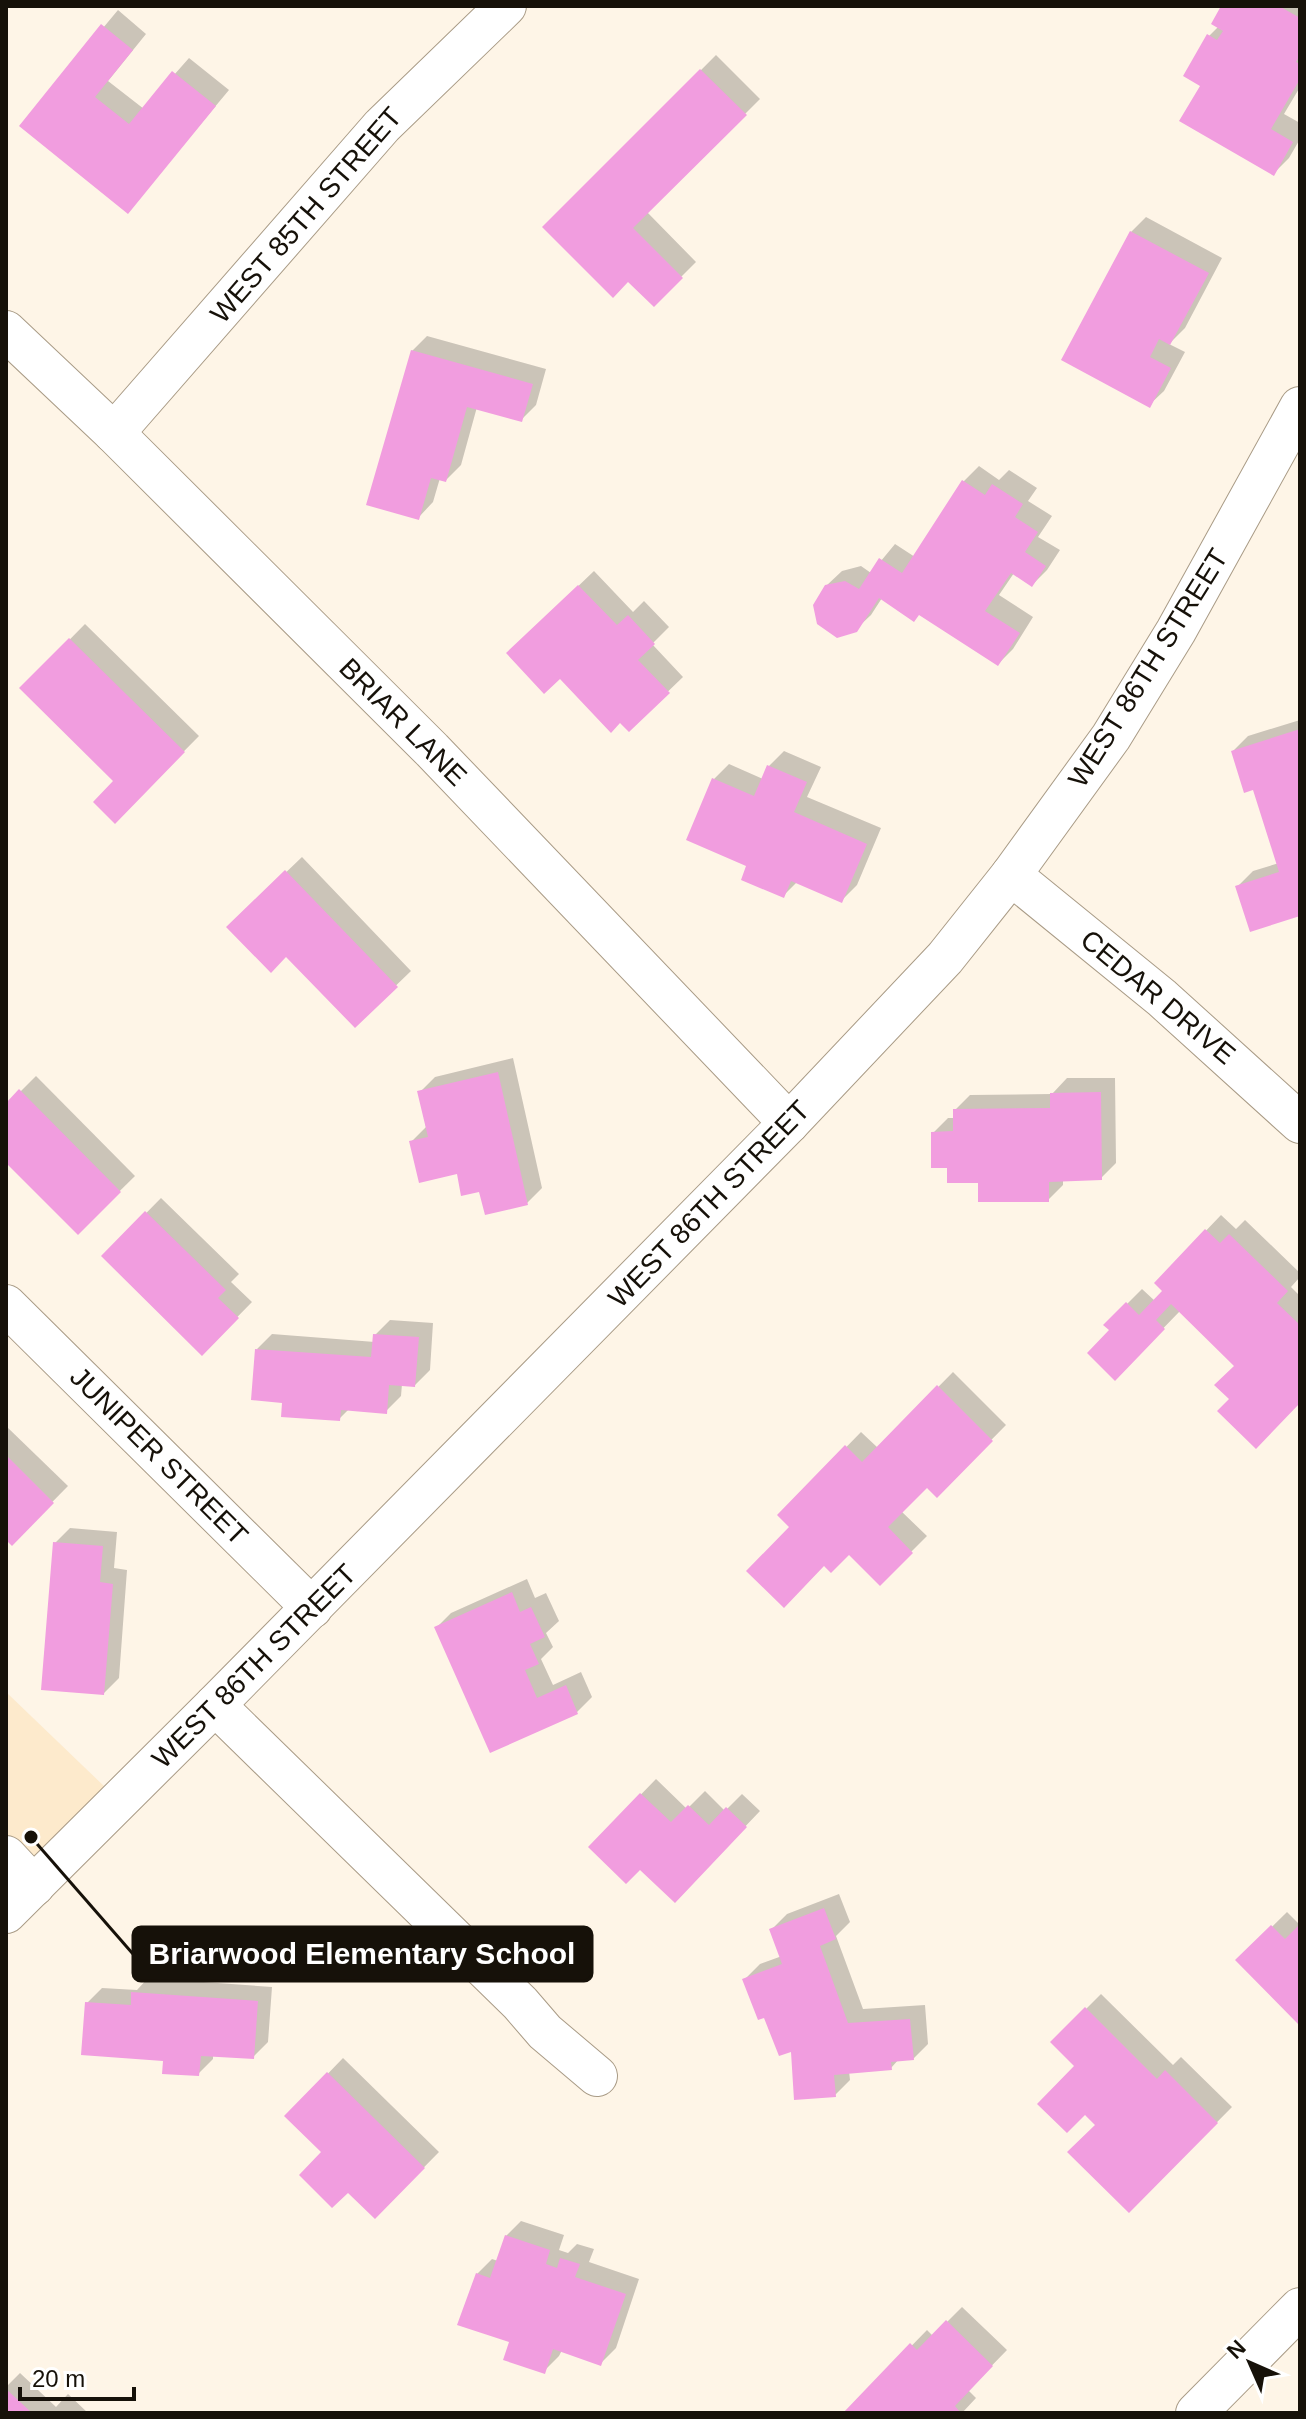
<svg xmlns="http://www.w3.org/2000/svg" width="1306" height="2419" font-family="Arial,sans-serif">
	<rect width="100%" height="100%" fill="#fef5e7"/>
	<!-- built -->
	<path fill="#fdeacc" d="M6 1692 107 1789 6 1886Z"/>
	<!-- shadow -->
	<g fill="#0003">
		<path d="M1223 6H1300V87L1284 114 1300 123V139L1289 158 1274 173 1202 85 1209 36 1219 26Z"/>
		<path d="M118 10 146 34 108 81 144 109 189 58 229 90 128 211 22 125Z"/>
		<path d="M716 55 760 99 647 212 696 262 654 304 628 280 545 227Z"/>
		<path d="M1146 217 1222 258 1185 328 1169 344 1185 352 1164 391 1149 405 1131 232Z"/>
		<path d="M427 336 546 369 536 405 521 420 477 407 461 465 446 480 440 478 433 502 418 518 412 351Z"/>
		<path d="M979 466 999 480 1009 470 1037 488 1028 501 1052 516 1038 537 1060 550 1047 570 1032 585 1014 573 999 595 1033 617 1013 649 998 664 920 613 882 598 871 615 855 630 826 586 842 571 861 566 871 573 895 544 915 557 964 481Z"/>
		<path d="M594 571 633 612 644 601 669 627 652 644 683 677 629 729 523 639Z"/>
		<path d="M85 624 199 736 115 821 116 781 22 688Z"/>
		<path d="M1300 720V914L1238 886 1253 871 1279 863 1255 787 1233 751 1248 736Z"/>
		<path d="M784 751 821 767 807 797 881 828 857 885 842 900 798 881 783 896 749 865 714 779 729 764 763 779 769 766Z"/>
		<path d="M302 857 411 971 355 1025 286 954 229 927Z"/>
		<path d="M513 1058 542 1188 527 1203 481 1190 411 1142 426 1127 420 1092 435 1077Z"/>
		<path d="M36 1076 135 1176 78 1232 6 1160V1106Z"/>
		<path d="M1067 1078H1115L1116 1163 1101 1178 1063 1179V1185L1048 1200 980 1181 949 1166 933 1133 948 1118H955V1110L970 1095 1052 1094Z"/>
		<path d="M161 1198 239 1274 231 1282 252 1302 202 1353 104 1256Z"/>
		<path d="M1221 1215 1236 1229 1245 1220 1300 1273V1277L1291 1287 1300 1296V1400L1231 1399 1237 1366 1180 1311 1115 1378 1111 1330 1106 1325 1142 1289 1155 1301 1165 1291 1156 1283Z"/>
		<path d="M390 1320 433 1323 430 1370 415 1385 402 1384 401 1396 386 1411 349 1409 339 1419 284 1401 257 1349 272 1334 375 1342V1335Z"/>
		<path d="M953 1372 1006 1425 937 1495 927 1485 901 1511 927 1536 880 1583 849 1552 792 1527 780 1515 861 1432 878 1448Z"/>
		<path d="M6 1426 68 1486 12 1543 6 1538Z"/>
		<path d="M70 1528 117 1532 114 1568 127 1570 119 1678 104 1693 55 1543Z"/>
		<path d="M527 1579 535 1598 546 1593 559 1621 546 1633 553 1647 541 1659 553 1685 581 1672 592 1697 577 1712 491 1750 436 1628 451 1613Z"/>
		<path d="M656 1779 687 1809 705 1791 725 1811 742 1794 760 1811 675 1900 640 1867 590 1847Z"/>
		<path d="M839 1894 850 1922 836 1936 863 2009 925 2005 928 2044 913 2059H899L891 2068 849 2071 850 2080 835 2095 765 2015 745 1979 760 1964 782 1956 772 1929 787 1914Z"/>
		<path d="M1287 1912 1300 1925V2019L1238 1960Z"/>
		<path d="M148 1978 272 1987 268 2042 253 2057 213 2055V2059L198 2074 87 2003 102 1988 137 1990Z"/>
		<path d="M1101 1994 1173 2065 1181 2057 1232 2107 1129 2211 1077 2066 1053 2042Z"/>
		<path d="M343 2058 439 2152 375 2217 324 2152 287 2116Z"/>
		<path d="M521 2221 564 2235 559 2250 568 2253 577 2244 594 2249 589 2262 639 2279 616 2348 601 2363 562 2350 559 2356 544 2371 511 2341 477 2274 492 2259 498 2261 506 2236Z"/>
		<path d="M962 2307 1007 2350 968 2390 976 2398 962 2413H846L927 2330 933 2336Z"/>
		<path d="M20 2373 56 2407 68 2394 88 2413H6V2387Z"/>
	</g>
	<!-- building -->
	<g fill="#f19ddf">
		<path d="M1221 6H1279L1300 18V55L1296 62 1300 64V79L1271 129 1293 142 1274 176 1179 121 1200 86 1183 76 1207 34 1217 40 1223 31 1211 24Z"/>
		<path d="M101 24 133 50 95 97 129 124 172 71 216 106 128 214 19 126Z"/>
		<path d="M700 69 747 115 633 228 683 278 654 307 628 282 613 298 542 227Z"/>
		<path d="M1130 231 1209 273 1170 345 1159 339 1150 357 1171 368 1150 408 1061 360Z"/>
		<path d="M411 350 533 384 522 422 467 407 446 482 431 478 419 520 366 505Z"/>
		<path d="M962 480 985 495 992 484 1023 504 1015 517 1038 532 1025 552 1046 566 1032 587 1011 573 985 611 1020 633 998 666 919 615 914 622 879 598 857 632 837 638 817 624 813 605 825 585 845 581 859 589 879 558 902 573Z"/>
		<path d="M578 585 617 625 628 615 655 644 638 660 670 693 629 732 620 723 611 733 560 679 544 694 506 653Z"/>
		<path d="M69 638 185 752 115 824 93 802 113 781 19 688Z"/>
		<path d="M1300 729V916L1250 932 1235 886 1279 872 1253 790 1244 793 1231 751Z"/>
		<path d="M767 765 807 782 794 812 867 844 842 903 791 881 784 898 741 880 746 866 686 840 712 778 754 796Z"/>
		<path d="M285 870 398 987 355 1028 286 957 271 973 226 927Z"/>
		<path d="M498 1072 528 1205 485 1215 479 1192 461 1196 457 1174 419 1183 409 1141 428 1137 417 1091Z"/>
		<path d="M19 1089 121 1192 78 1235 6 1163V1103Z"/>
		<path d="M1101 1092 1102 1180 1049 1182V1202H978V1183H947V1168H931V1132L953 1131V1109L1050 1108V1093Z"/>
		<path d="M145 1211 226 1290 218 1298 239 1318 202 1356 101 1256Z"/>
		<path d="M1205 1229 1220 1243 1229 1234 1288 1291 1277 1303 1300 1325V1403L1256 1449 1217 1411 1229 1399 1214 1385 1234 1366 1171 1304 1156 1320 1165 1329 1115 1381 1087 1353 1109 1330 1103 1325 1126 1302 1139 1315 1162 1291 1154 1283Z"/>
		<path d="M373 1334 419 1337 415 1387 389 1385 387 1414 341 1410 340 1421 281 1417 282 1403 251 1400 255 1349 371 1357Z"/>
		<path d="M937 1385 993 1441 937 1498 927 1488 888 1527 913 1553 880 1586 849 1555 831 1573 824 1566 784 1608 746 1571 789 1527 777 1515 845 1445 862 1462Z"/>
		<path d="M6 1455 54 1503 12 1546 6 1540Z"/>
		<path d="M53 1542 103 1546 100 1582 113 1584 104 1695 41 1690Z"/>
		<path d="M512 1592 520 1612 531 1607 545 1637 530 1644 539 1664 525 1670 537 1698 566 1685 578 1714 490 1753 434 1627Z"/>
		<path d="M640 1793 671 1822 688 1805 709 1825 726 1807 747 1827 675 1903 640 1870 626 1884 588 1847Z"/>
		<path d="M824 1908 836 1939 820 1946 848 2023 910 2019 914 2060 891 2062 892 2070 834 2075 836 2097 794 2100 791 2052 779 2056 764 2018 758 2020 742 1979 782 1964 769 1929Z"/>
		<path d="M1300 1924V2022L1298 2024 1235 1960 1271 1925 1285 1939Z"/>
		<path d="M131 1992 258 2001 254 2059 201 2056 199 2076 162 2074 163 2061 81 2055 85 2002 131 2005Z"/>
		<path d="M1085 2007 1157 2079 1165 2070 1218 2123 1129 2213 1067 2152 1095 2125 1085 2115 1067 2133 1037 2104 1074 2066 1050 2042Z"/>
		<path d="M327 2072 425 2168 375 2219 348 2193 332 2208 299 2175 321 2152 284 2116Z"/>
		<path d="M505 2235 550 2250 546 2264 557 2268 560 2258 580 2264 575 2277 626 2294 601 2366 553 2349 545 2374 503 2360 509 2342 457 2325 476 2273 490 2278Z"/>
		<path d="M946 2320 993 2366 955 2406 961 2413H843L910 2343 917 2350Z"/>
		<path d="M6 2389 32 2413H6Z"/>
	</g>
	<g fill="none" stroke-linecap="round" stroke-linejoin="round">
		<defs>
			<g id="minor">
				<path d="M6 331 114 433 432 750 789 1123"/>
				<path d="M114 433 382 126 506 6"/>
				<path d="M1011 875 1162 998 1300 1123"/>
				<path d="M6 1305 312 1608"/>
				<path d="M215 1705 520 2003 545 2032 597 2076"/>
				<path d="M6 1856 34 1886"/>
				<path d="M6 1913 215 1705 789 1123 945 958 1011 875 1111 737 1176 631 1300 407"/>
				<path d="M1196 2413 1300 2308"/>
			</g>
		</defs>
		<!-- minor casing -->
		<use href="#minor" stroke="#a99b86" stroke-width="42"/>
		<!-- minor -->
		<use href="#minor" stroke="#fff" stroke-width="40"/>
	</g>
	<g text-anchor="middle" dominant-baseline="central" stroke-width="6" stroke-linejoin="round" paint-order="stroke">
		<!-- street labels -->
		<g font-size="28" fill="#161109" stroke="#fff">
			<text transform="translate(306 215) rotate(-49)">WEST 85TH STREET</text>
			<text transform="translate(1148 668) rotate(-58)">WEST 86TH STREET</text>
			<text transform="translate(403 722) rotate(45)">BRIAR LANE</text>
			<text transform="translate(1158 997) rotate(40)">CEDAR DRIVE</text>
			<text transform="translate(709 1204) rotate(-46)">WEST 86TH STREET</text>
			<text transform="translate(159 1456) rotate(45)">JUNIPER STREET</text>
			<text transform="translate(254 1666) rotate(-45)">WEST 86TH STREET</text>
		</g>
	</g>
	<!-- callouts -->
	<path fill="none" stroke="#161109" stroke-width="3" d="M31 1837L133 1954"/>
	<circle fill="#161109" stroke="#fff" stroke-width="3" cx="31" cy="1837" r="8"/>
	<rect fill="#161109" stroke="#161109" stroke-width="3" x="133" y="1927" width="459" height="54" rx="8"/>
	<g font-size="30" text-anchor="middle" font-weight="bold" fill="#fff">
		<text x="362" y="1964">Briarwood Elementary School</text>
	</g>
	<!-- border -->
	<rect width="1306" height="2419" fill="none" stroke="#161109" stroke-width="16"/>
	<!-- north arrow -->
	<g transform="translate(1250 2363) rotate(315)" stroke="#ffffff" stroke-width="6" paint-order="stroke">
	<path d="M0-6L14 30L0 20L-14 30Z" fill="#161109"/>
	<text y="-12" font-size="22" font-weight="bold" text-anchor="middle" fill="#161109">N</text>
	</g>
	<!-- scale -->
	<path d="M20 2387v12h114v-12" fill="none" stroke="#161109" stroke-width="4"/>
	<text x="32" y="2387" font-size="24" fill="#161109" stroke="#ffffff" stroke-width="6" paint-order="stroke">20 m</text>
</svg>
